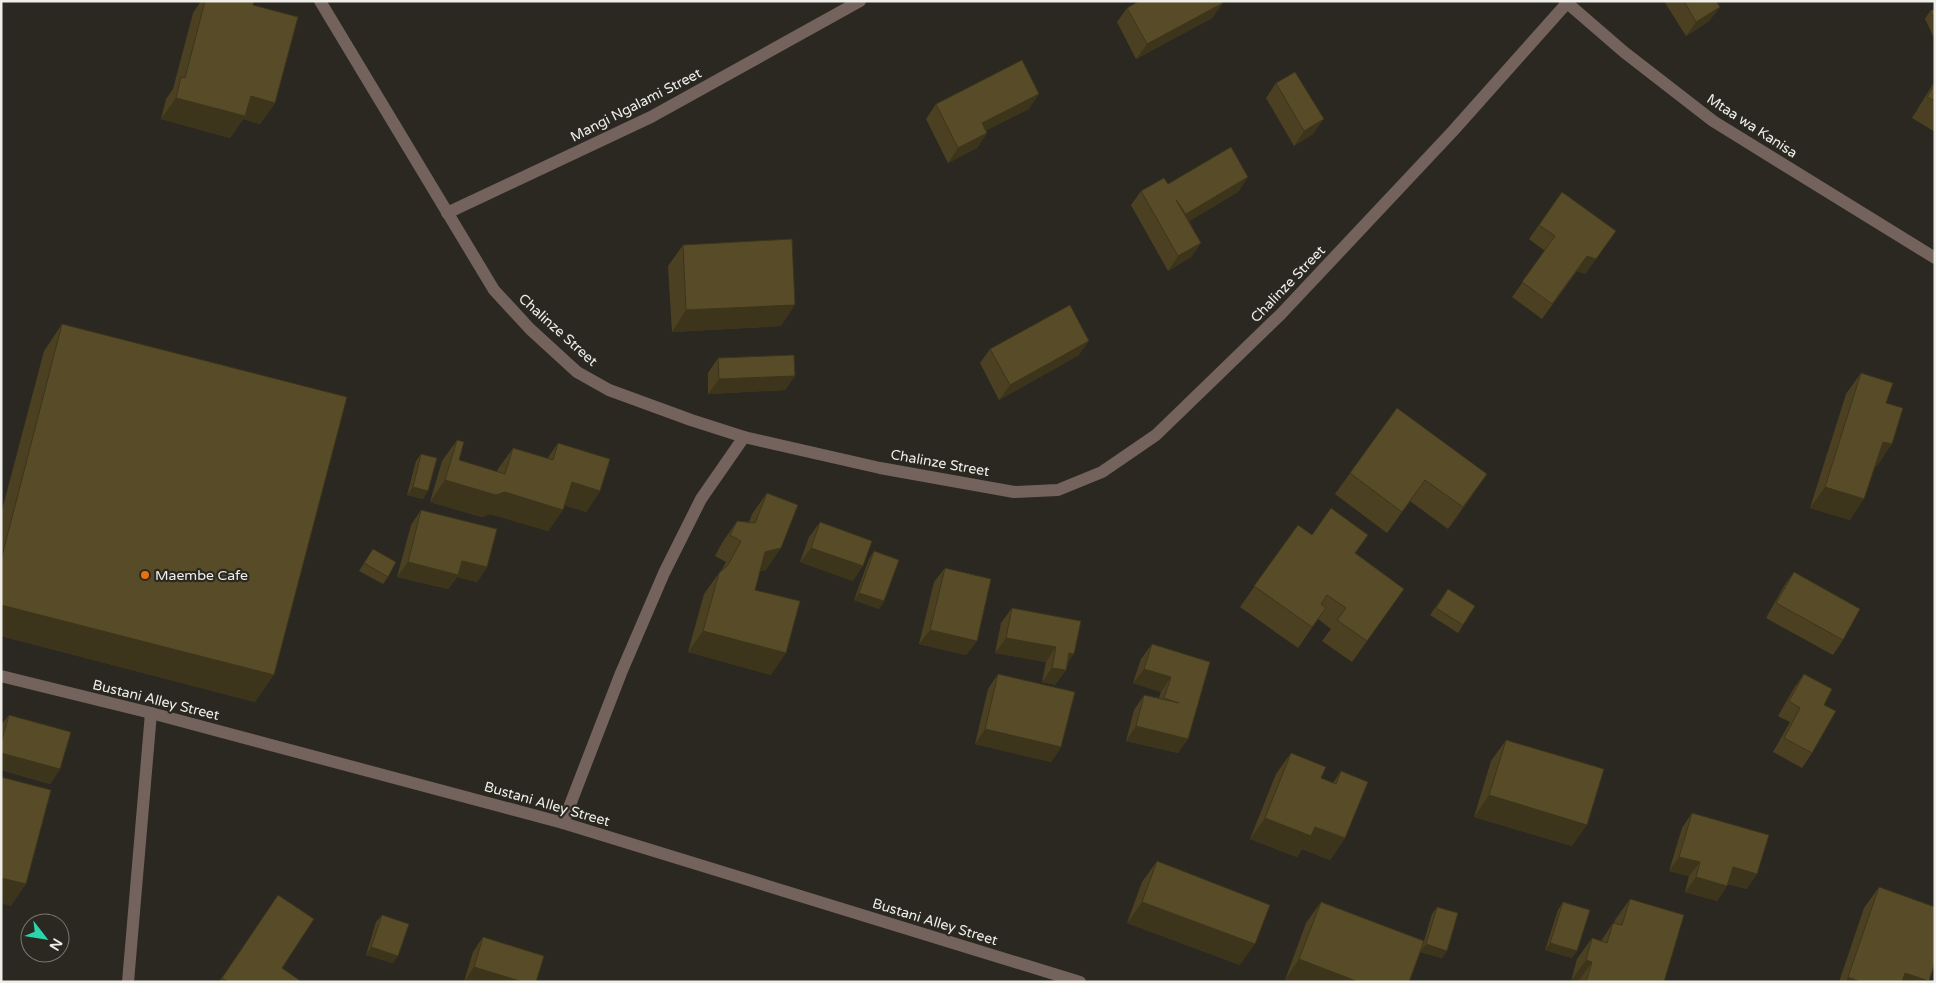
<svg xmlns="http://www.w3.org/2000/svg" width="1936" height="983" font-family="'Varela Round',sans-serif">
	<rect width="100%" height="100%" fill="#2a2821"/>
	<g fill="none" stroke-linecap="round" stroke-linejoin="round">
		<!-- street -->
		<g stroke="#74635c" stroke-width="12">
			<path d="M320 1 494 290 530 329 577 372 609 390 691 420 744 437 880 468 1014 492 1058 490 1102 472 1156 435 1281 314 1453 131 1567 3"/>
			<path d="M1565 1 1624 52 1713 121 1935 258"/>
			<path d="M447 213 651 117 860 1"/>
			<path d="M1 676 151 713 563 823 1080 982"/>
			<path d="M563 823 621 673 664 573 701 499 744 437"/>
			<path d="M128 982 151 713"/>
		</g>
	</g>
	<!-- wall -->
	<g fill="#4b4122">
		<path d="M201 1H254L253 5 275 103 260 124 243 119 230 138 161 119 166 99 173 89 193 13Z"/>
		<path d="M1664 1H1716L1720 7 1709 21 1686 36Z"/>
		<path d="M1223 3 1212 18 1136 59 1117 22 1127 8Z"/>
		<path d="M1935 9V35L1933 36 1925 19 1930 11Z"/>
		<path d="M1935 81V132L1912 118Z"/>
		<path d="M1276 83 1313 134 1294 146 1266 98Z"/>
		<path d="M936 104 1029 109 986 130 987 133 977 148 948 163 926 119Z"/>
		<path d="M1248 177 1238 192 1189 221 1201 243 1191 257 1168 271 1131 205 1141 191 1168 184Z"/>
		<path d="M1562 192 1616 231 1585 274 1577 271 1542 319 1512 297 1545 251 1529 239Z"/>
		<path d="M683 245 781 326 672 332 668 266Z"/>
		<path d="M62 324 255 702 1 636V514L44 351Z"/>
		<path d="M990 349 1079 355 999 400 980 363Z"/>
		<path d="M718 358 795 376 785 390 708 394V373Z"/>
		<path d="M1861 373 1886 403 1877 466 1875 465 1850 520 1810 508 1846 394Z"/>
		<path d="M1397 408 1472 496 1448 529 1410 501 1387 533 1335 494Z"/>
		<path d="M457 440 459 460 497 472 498 469 513 448 547 459 558 443 600 491 586 512 564 505 563 510 548 531 490 514 482 517 430 502 442 461Z"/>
		<path d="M421 454 423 499 407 495 416 461Z"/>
		<path d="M767 493 766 570 760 571 755 590 771 675 688 652 704 594 719 573 721 571 726 562 715 556 722 543 737 521 749 522 752 514Z"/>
		<path d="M421 510 487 567 477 582 457 577 448 589 397 577 411 525Z"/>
		<path d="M820 522 853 581 800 562 809 537Z"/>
		<path d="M1298 525 1312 535H1368L1355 554 1389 610 1352 662 1322 641 1331 629 1318 619 1298 648 1240 607Z"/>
		<path d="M373 549 388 577 383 584 359 571Z"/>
		<path d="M874 551 884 601 879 609 854 600 869 559Z"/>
		<path d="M945 568 977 641 966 655 919 644 934 582Z"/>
		<path d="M1794 572 1843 640 1833 655 1766 618 1784 586Z"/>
		<path d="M1448 589 1463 625 1458 633 1430 615Z"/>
		<path d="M1012 608 1081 621 1066 670 1055 685 1042 682 1046 662 995 653 1001 623Z"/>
		<path d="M1152 644 1210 662 1178 753 1126 741 1134 710 1144 695 1159 698 1161 692 1133 683 1141 659Z"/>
		<path d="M998 674 1061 747 1051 762 975 744 988 689Z"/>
		<path d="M1804 674 1824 705 1812 753 1802 768 1773 752 1790 722 1778 716 1794 688Z"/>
		<path d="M9 715 60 769 50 784 1 770V725Z"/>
		<path d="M1506 740 1572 846 1474 817 1491 761Z"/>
		<path d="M1291 753 1321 778 1333 783 1341 771 1345 838 1330 860 1302 849 1297 857 1250 839 1276 774Z"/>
		<path d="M1692 813 1747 889 1728 884 1727 886 1717 901 1685 892 1689 876 1669 871 1682 828Z"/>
		<path d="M1157 861 1240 965 1127 923 1142 882Z"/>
		<path d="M1879 887 1929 981 1928 982H1839L1864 908Z"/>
		<path d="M278 895 282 968 302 982H219Z"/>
		<path d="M1630 899 1664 982 1571 981 1577 959 1592 938 1601 941 1613 923H1614L1615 920Z"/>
		<path d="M1321 902 1424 941 1432 914 1437 907 1442 958 1420 952 1409 982H1289L1285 980 1306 923Z"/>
		<path d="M1563 902 1572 958 1545 950 1558 910Z"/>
		<path d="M382 915 393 963 366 955 376 922Z"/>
		<path d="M483 937 544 956 464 982 473 952Z"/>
	</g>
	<!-- shaded-wall -->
	<g fill="#3d351b">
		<path d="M1223 3 1212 18 1136 59 1147 44Z"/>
		<path d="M1720 7 1709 21 1686 36 1696 22Z"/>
		<path d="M1039 94 1029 109 972 138 982 123Z"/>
		<path d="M251 96 275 103 260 124 243 119 230 138 161 119 176 98Z"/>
		<path d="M1324 119 1313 134 1294 146 1304 131Z"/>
		<path d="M987 133 977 148 948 163 958 148Z"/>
		<path d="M1248 177 1238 192 1176 229 1186 214Z"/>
		<path d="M1616 231 1585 274 1577 271 1542 319 1587 256Z"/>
		<path d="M1201 243 1191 257 1168 271 1178 256Z"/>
		<path d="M795 305 781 326 672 332 686 310Z"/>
		<path d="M1089 341 1079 355 999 400 1010 385Z"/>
		<path d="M795 376 785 390 708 394 719 379Z"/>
		<path d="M1883 442 1892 444 1877 466 1868 463Z"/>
		<path d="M1487 474 1472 496 1448 529 1463 507Z"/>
		<path d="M445 480 505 492 563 510 548 531 490 514 482 517 430 502Z"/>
		<path d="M572 482 600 491 586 512 557 503Z"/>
		<path d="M413 487 428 491 423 499 407 495Z"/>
		<path d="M1825 487 1864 499 1850 520 1810 508Z"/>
		<path d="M781 548 766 570 750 573 765 552Z"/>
		<path d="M811 548 863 566 853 581 800 562Z"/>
		<path d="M462 561 487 567 477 582 457 577 448 589 397 577 408 562Z"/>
		<path d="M859 593 884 601 879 609 854 600Z"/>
		<path d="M1 605 274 675 255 702 1 636Z"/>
		<path d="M930 630 977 641 966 655 919 644Z"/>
		<path d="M703 631 786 653 771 675 688 652Z"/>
		<path d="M1006 638 1056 647 1046 662 995 653Z"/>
		<path d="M1069 653 1074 654 1064 668Z"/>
		<path d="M1052 668 1066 670 1055 685 1042 682Z"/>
		<path d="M1144 669 1171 677 1161 692 1133 683Z"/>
		<path d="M1136 726 1188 739 1178 753 1126 741Z"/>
		<path d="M985 729 1061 747 1051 762 975 744Z"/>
		<path d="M1 753 60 769 50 784 1 770Z"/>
		<path d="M1489 795 1587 825 1572 846 1474 817Z"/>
		<path d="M1265 818 1315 827 1345 838 1330 860 1302 849 1297 857 1250 839Z"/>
		<path d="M1679 857 1700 862 1689 876 1669 871Z"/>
		<path d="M1733 867 1757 874 1747 889 1723 882Z"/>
		<path d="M1696 877 1727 886 1717 901 1685 892Z"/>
		<path d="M1 878 26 884 11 906 1 903Z"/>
		<path d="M1142 902 1255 944 1240 965 1127 923Z"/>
		<path d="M1550 943 1577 951 1572 958 1545 950Z"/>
		<path d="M1426 944 1447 951 1442 958 1420 952Z"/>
		<path d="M371 947 398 956 393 963 366 955Z"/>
		<path d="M1299 959 1359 982H1289L1285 980Z"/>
		<path d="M1586 960 1592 962 1578 982 1571 981Z"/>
		<path d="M474 967 523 982H464Z"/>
		<path d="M1905 973 1929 981 1928 982H1898Z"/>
		<path d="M1848 977 1861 982H1845Z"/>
	</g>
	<!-- building -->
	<g fill="#574c27" stroke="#3d351b">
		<path d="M205 1H254L253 5 298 17 275 103 251 96 245 116 176 98 181 77 185 78Z"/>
		<path d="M1139 1H1222L1223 3 1147 44 1127 8Z"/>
		<path d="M1684 1H1716L1720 7 1696 22Z"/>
		<path d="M1935 9V21L1930 11Z"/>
		<path d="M1022 60 1039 94 982 123 987 133 958 148 936 104Z"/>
		<path d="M1295 72 1324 119 1304 131 1276 83Z"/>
		<path d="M1935 84V101L1927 97Z"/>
		<path d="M1231 147 1248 177 1186 214 1176 200 1201 243 1178 256 1141 191 1164 178 1168 184Z"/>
		<path d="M1562 192 1616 231 1596 259 1587 256 1552 304 1522 282 1555 236 1539 225Z"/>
		<path d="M792 239 795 305 686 310 683 245Z"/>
		<path d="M1070 305 1089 341 1010 385 990 349Z"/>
		<path d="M62 324 347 397 274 675 1 605V560Z"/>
		<path d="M794 355 795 376 719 379 718 358Z"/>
		<path d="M1861 373 1893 383 1886 403 1903 408 1892 444 1883 442 1864 499 1825 487Z"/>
		<path d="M1397 408 1487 474 1463 507 1425 480 1402 512 1350 473Z"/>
		<path d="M457 440 464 442 459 460 505 474 513 448 553 460 558 443 610 459 600 491 572 482 563 510 505 492 496 495 445 480Z"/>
		<path d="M421 454 437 458 428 491 413 487Z"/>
		<path d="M767 493 798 505 781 548 765 552 755 590 800 601 786 653 703 631 719 573 728 565 741 541 730 535 737 521 755 523Z"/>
		<path d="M1331 508 1368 535 1355 553 1404 589 1367 641 1337 620 1346 608 1327 595 1321 604 1326 608 1312 627 1254 586 1298 525 1312 535Z"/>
		<path d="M421 510 497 529 487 567 462 561 458 575 408 562Z"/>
		<path d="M820 522 872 541 863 566 811 548Z"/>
		<path d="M373 549 396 562 388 577 364 563Z"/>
		<path d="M874 551 899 560 884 601 859 593Z"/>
		<path d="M945 568 991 579 977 641 930 630Z"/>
		<path d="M1794 572 1860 609 1843 640 1776 603Z"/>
		<path d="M1448 589 1475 606 1463 625 1436 608Z"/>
		<path d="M1012 608 1081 621 1074 654 1069 653 1066 670 1052 668 1056 647 1006 638Z"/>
		<path d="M1152 644 1210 662 1188 739 1136 726 1144 695 1179 703 1164 698 1171 677 1144 669Z"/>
		<path d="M998 674 1075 692 1061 747 985 729Z"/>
		<path d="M1804 674 1832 689 1824 705 1836 711 1812 753 1784 738 1800 708 1789 701Z"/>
		<path d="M9 715 71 732 60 769 1 753V743Z"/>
		<path d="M1506 740 1604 769 1587 825 1489 795Z"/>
		<path d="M1291 753 1326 767 1321 778 1336 784 1341 771 1368 782 1345 838 1315 827 1311 836 1265 818Z"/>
		<path d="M1 777 51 790 26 884 1 878Z"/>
		<path d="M1692 813 1769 835 1757 874 1733 867 1727 886 1696 877 1700 862 1679 857Z"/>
		<path d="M1157 861 1270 905 1255 944 1142 902Z"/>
		<path d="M1879 887 1935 907V962L1929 981 1905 973 1902 982H1861L1848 977Z"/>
		<path d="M278 895 314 919 282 968 302 982H229L222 978Z"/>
		<path d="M1630 899 1684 915 1664 982H1586L1592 962 1586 960 1592 938 1607 943 1613 923 1622 925Z"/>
		<path d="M1321 902 1424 941 1409 982H1359L1299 959Z"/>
		<path d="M1563 902 1590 910 1577 951 1550 943Z"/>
		<path d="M1437 907 1458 913 1447 951 1426 944Z"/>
		<path d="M382 915 409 924 398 956 371 947Z"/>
		<path d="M483 937 544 956 536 982H523L474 967Z"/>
	</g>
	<!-- markers -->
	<circle fill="#e8710a" stroke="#2a2821" stroke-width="2" cx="145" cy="575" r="5"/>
	<g text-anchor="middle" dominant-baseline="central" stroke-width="4.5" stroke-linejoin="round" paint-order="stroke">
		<!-- street labels -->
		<g font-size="14" fill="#efeee9" stroke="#2a2821">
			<text transform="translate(636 105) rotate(-27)">Mangi Ngalami Street</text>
			<text transform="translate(1752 126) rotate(33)">Mtaa wa Kanisa</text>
			<text transform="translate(1288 284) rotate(-46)">Chalinze Street</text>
			<text transform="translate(558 330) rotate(42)">Chalinze Street</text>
			<text transform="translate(940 463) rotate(10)">Chalinze Street</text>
			<text transform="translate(156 700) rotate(14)">Bustani Alley Street</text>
			<text transform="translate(547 804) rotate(16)">Bustani Alley Street</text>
			<text transform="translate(935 922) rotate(17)">Bustani Alley Street</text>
		</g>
		<!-- poi labels -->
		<g font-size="14" fill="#efeee9" stroke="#2a2821" text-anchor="start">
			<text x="155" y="575">Maembe Cafe</text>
		</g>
	</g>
	<!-- border -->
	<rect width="1936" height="983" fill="none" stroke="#efeee9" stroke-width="5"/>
	<!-- north arrow -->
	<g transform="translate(45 938) rotate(121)"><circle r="24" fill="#2a2821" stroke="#797771"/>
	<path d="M0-4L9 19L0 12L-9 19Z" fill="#2ad5ac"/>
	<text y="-8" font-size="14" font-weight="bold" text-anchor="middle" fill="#efeee9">N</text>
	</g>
</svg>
